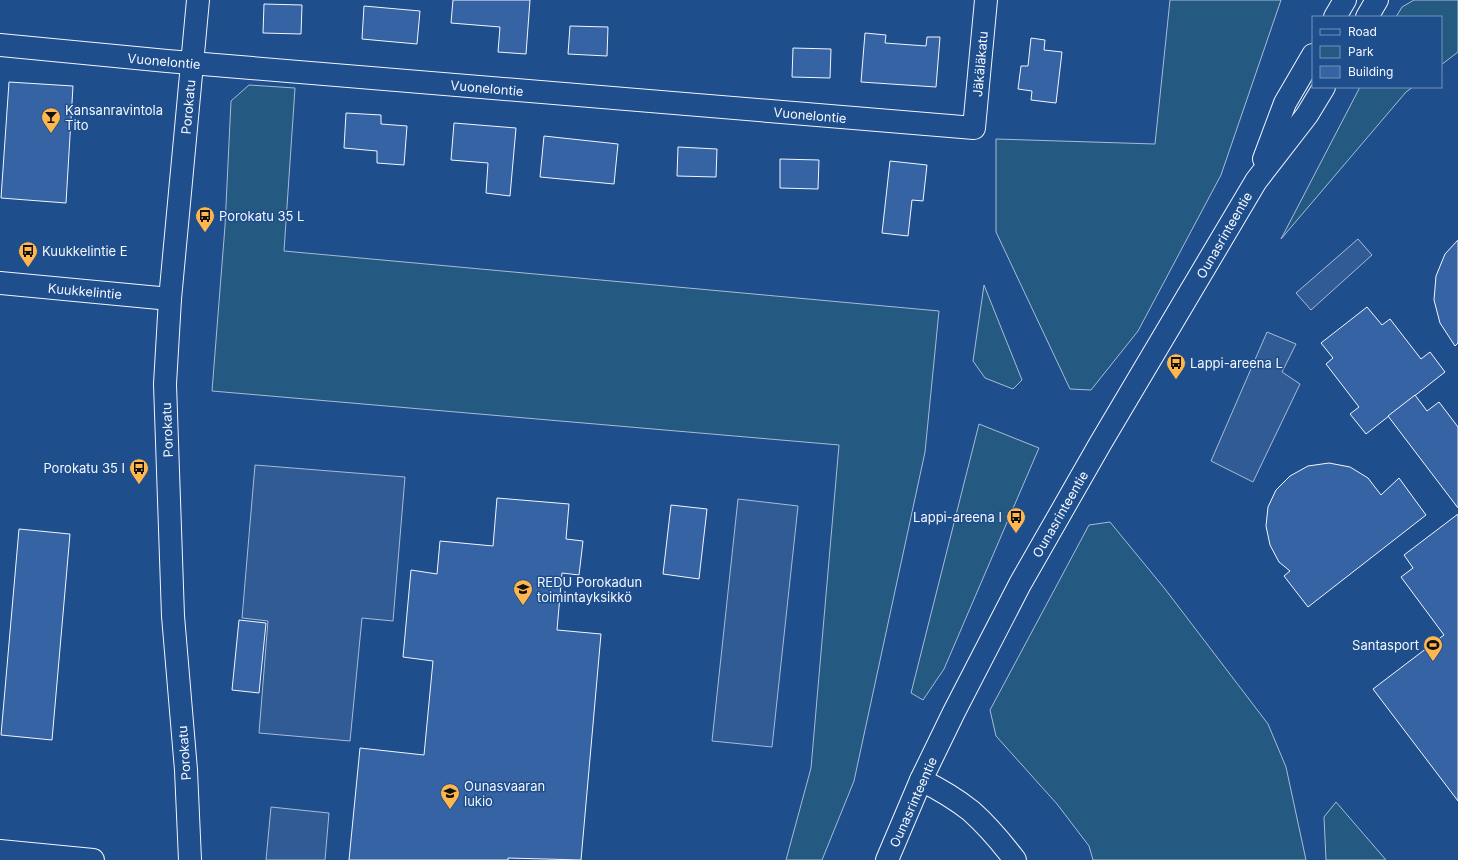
<svg xmlns="http://www.w3.org/2000/svg" width="1458" height="860" font-family="Inter,sans-serif">
	<rect width="100%" height="100%" fill="#1f4e8c"/>
	<!-- green -->
	<g fill="#245a82" stroke="#a8bbd7">
		<path d="M1170 0H1281L1221 175 1138 331 1091 390 1070 389 996 232V139L1155 144Z"/>
		<path d="M1414 0H1458V52L1441 65V17H1396L1402 7Z"/>
		<path d="M249 85 295 88 284 251 939 311 925 452 854 781 822 860H786L811 768 839 445 212 391 225 226 231 101Z"/>
		<path d="M1360 87H1413L1406 92 1281 239Z"/>
		<path d="M984 285 1022 380 1013 389 985 378 973 361Z"/>
		<path d="M979 424 1039 448 944 669 923 700 911 693Z"/>
		<path d="M1110 522 1165 589 1268 724 1286 767 1306 860H1093L1089 846 1057 804 996 736 990 710 1089 525Z"/>
		<path d="M1336 802 1386 860H1326L1324 817Z"/>
	</g>
	<!-- parking -->
	<g fill="#305b95" stroke="#a8bbd7">
		<path d="M1358 239 1372 255 1311 310 1296 293Z"/>
		<path d="M1267 332 1296 344 1282 372 1300 384 1253 482 1211 461Z"/>
		<path d="M255 465 405 477 393 621 362 618 350 741 259 733 268 621 242 618Z"/>
		<path d="M738 499 798 506 772 747 712 741Z"/>
		<path d="M271 807 329 813 325 860H266Z"/>
	</g>
	<!-- building -->
	<g fill="#3563a3" stroke="#f2f6ff">
		<path d="M453 0H530L526 54 498 52 500 27 451 23Z"/>
		<path d="M264 4 302 5 301 34 263 33Z"/>
		<path d="M364 6 420 11 417 44 362 39Z"/>
		<path d="M570 26 608 27 607 56 568 54Z"/>
		<path d="M865 33 886 35 885 43 926 46 927 37H940L936 87 861 82Z"/>
		<path d="M1031 38 1045 40 1044 50 1062 52 1056 103 1031 100 1032 91 1018 89 1021 66H1028Z"/>
		<path d="M793 48 831 49 830 78 792 77Z"/>
		<path d="M9 82 73 86 66 203 1 198Z"/>
		<path d="M346 113 381 115V124L407 126 404 165 377 163V151L344 148Z"/>
		<path d="M454 123 516 128 510 196 486 193 488 163 451 160Z"/>
		<path d="M544 136 618 144 614 184 540 177Z"/>
		<path d="M678 147 717 149 716 177 677 176Z"/>
		<path d="M780 159 819 160 818 189 780 188Z"/>
		<path d="M890 161 927 165 923 201 912 200 908 236 882 233Z"/>
		<path d="M1458 240V343L1455 346 1440 323 1434 300 1436 276 1445 254Z"/>
		<path d="M1367 307 1382 325 1390 319 1421 359 1430 352 1445 372 1366 434 1350 414 1359 407 1326 364 1333 358 1321 343Z"/>
		<path d="M1415 395 1427 411 1439 402 1458 427V508L1388 416Z"/>
		<path d="M1329 463 1350 467 1368 478 1381 495 1399 478 1426 515 1308 607 1284 576 1290 571 1279 562 1270 545 1266 526 1268 507 1276 490 1290 476 1308 466Z"/>
		<path d="M497 498 569 504 566 539 583 541 579 575 562 573 557 630 601 634 581 860 508 858V860H349L360 748 424 755 433 661 403 657 411 570 437 574 440 541 493 546Z"/>
		<path d="M671 505 707 509 699 579 663 574Z"/>
		<path d="M1458 514V801L1373 689 1444 635 1401 577 1413 568 1404 555Z"/>
		<path d="M19 529 70 534 52 740 1 735Z"/>
		<path d="M239 620 266 623 259 693 232 690Z"/>
	</g>
	<g fill="none" stroke-linecap="round" stroke-linejoin="round">
		<defs>
			<g id="minor">
				<path d="M1335 17 1345 0"/>
				<path d="M1367 17 1377 0"/>
				<path d="M0 45 167 61 974 128 986 0"/>
				<path d="M1264 159 1285 103 1313 55"/>
				<path d="M0 283 170 299"/>
				<path d="M921 780C939 789 956 799 971 811 988 826 1002 843 1015 860"/>
				<path d="M0 851 93 860"/>
				<path d="M190 860 186 770 173 616 165 384 170 299 198 0"/>
				<path d="M887 860 921 780 954 712 1020 584 1100 444 1256 181 1307 115 1324 87"/>
			</g>
		</defs>
		<!-- minor casing -->
		<use href="#minor" stroke="#f2f6ff" stroke-width="24"/>
		<!-- minor -->
		<use href="#minor" stroke="#1f4e8c" stroke-width="22"/>
	</g>
	<!-- icons -->
	<defs>
		<symbol id="bar-pin" viewBox="-11 -11 22 30"><path d="M0 17L-7.5 6A9.5 9.5 0 1 1 7.5 6Z" fill="#ffb74d" stroke="#1f4e8c"/><path d="M-6-5H6L.8 .8V4.5H3.5V6h-7V4.5H-.8V.8Z" fill="#111"/></symbol>
		<symbol id="bus-pin" viewBox="-11 -11 22 30"><path d="M0 17L-7.5 6A9.5 9.5 0 1 1 7.5 6Z" fill="#ffb74d" stroke="#1f4e8c"/><path d="M-5-6H5V4H4V6H2V4H-2V6H-4V4H-5ZM-3.5-4V0h7V-4ZM-3.5 1.2v1.5H-2V1.2ZM2 1.2v1.5H3.5V1.2Z" fill="#111"/></symbol>
		<symbol id="school-pin" viewBox="-11 -11 22 30"><path d="M0 17L-7.5 6A9.5 9.5 0 1 1 7.5 6Z" fill="#ffb74d" stroke="#1f4e8c"/><path d="M0-5L7-2L0 1L-7-2ZM-4 1L0 2.5L4 1V4Q0 6-4 4Z" fill="#111"/></symbol>
		<symbol id="stadium-pin" viewBox="-11 -11 22 30"><path d="M0 17L-7.5 6A9.5 9.5 0 1 1 7.5 6Z" fill="#ffb74d" stroke="#1f4e8c"/><path d="M0-5a6.5 5 0 1 0 0 10a6.5 5 0 1 0 0-10ZM-3.5-1.8h7v3.6h-7Z" fill="#111"/></symbol>
	</defs>
	<g fill-rule="evenodd">
		<use href="#bar-pin" x="40" y="106" width="22" height="30"/>
		<use href="#bus-pin" x="194" y="205" width="22" height="30"/>
		<use href="#bus-pin" x="17" y="240" width="22" height="30"/>
		<use href="#bus-pin" x="1165" y="352" width="22" height="30"/>
		<use href="#bus-pin" x="128" y="457" width="22" height="30"/>
		<use href="#bus-pin" x="1005" y="506" width="22" height="30"/>
		<use href="#school-pin" x="512" y="578" width="22" height="30"/>
		<use href="#stadium-pin" x="1422" y="634" width="22" height="30"/>
		<use href="#school-pin" x="439" y="782" width="22" height="30"/>
	</g>
	<g text-anchor="middle" dominant-baseline="central" stroke-width="3" stroke-linejoin="round" paint-order="stroke">
		<!-- street labels -->
		<g font-size="13" fill="#f2f6ff" stroke="#1f4e8c">
			<text transform="translate(164 61) rotate(5)">Vuonelontie</text>
			<text transform="translate(980 64) rotate(-85)">Jäkäläkatu</text>
			<text transform="translate(487 88) rotate(5)">Vuonelontie</text>
			<text transform="translate(188 107) rotate(-85)">Porokatu</text>
			<text transform="translate(810 115) rotate(5)">Vuonelontie</text>
			<text transform="translate(1224 235) rotate(-60)">Ounasrinteentie</text>
			<text transform="translate(85 291) rotate(5)">Kuukkelintie</text>
			<text transform="translate(167 430) rotate(-92)">Porokatu</text>
			<text transform="translate(1060 514) rotate(-60)">Ounasrinteentie</text>
			<text transform="translate(184 753) rotate(-94)">Porokatu</text>
			<text transform="translate(913 802) rotate(-66)">Ounasrinteentie</text>
		</g>
		<!-- poi labels -->
		<g font-size="13" fill="#f2f6ff" stroke="#1f4e8c" text-anchor="start">
			<text x="65" y="110">Kansanravintola<tspan x="65" dy="15">Tito</tspan></text>
			<text x="219" y="216">Porokatu 35 L</text>
			<text x="42" y="251">Kuukkelintie E</text>
			<text x="1190" y="363">Lappi-areena L</text>
			<text x="125" y="468" text-anchor="end">Porokatu 35 I</text>
			<text x="1002" y="517" text-anchor="end">Lappi-areena I</text>
			<text x="537" y="582">REDU Porokadun<tspan x="537" dy="15">toimintayksikkö</tspan></text>
			<text x="1419" y="645" text-anchor="end">Santasport</text>
			<text x="464" y="786">Ounasvaaran<tspan x="464" dy="15">lukio</tspan></text>
		</g>
	</g>
	<!-- legend -->
	<rect x="1312" y="16" width="130" height="72" fill="#1f4e8c" stroke="#7391ba"/>
	<rect x="1320" y="29" width="20" height="6" fill="#1f4e8c" stroke="#7391ba"/>
	<text x="1348" y="36" font-size="12" fill="#f2f6ff">Road</text>
	<rect x="1320" y="46" width="20" height="12" fill="#245a82" stroke="#7391ba"/>
	<text x="1348" y="56" font-size="12" fill="#f2f6ff">Park</text>
	<rect x="1320" y="66" width="20" height="12" fill="#3563a3" stroke="#7391ba"/>
	<text x="1348" y="76" font-size="12" fill="#f2f6ff">Building</text>
</svg>
